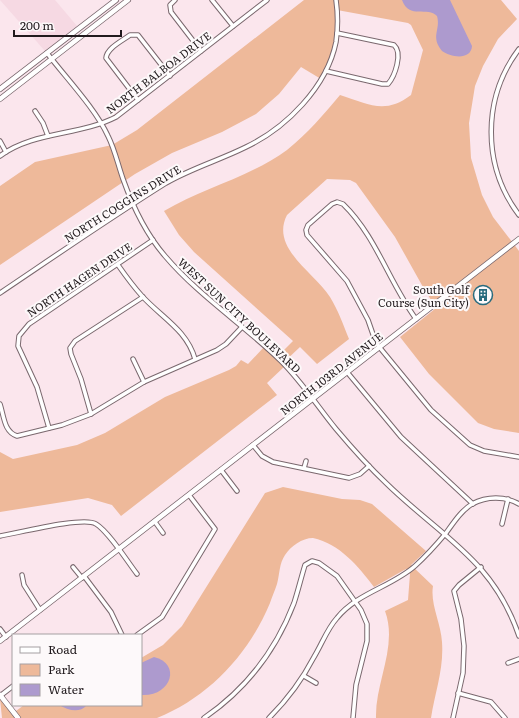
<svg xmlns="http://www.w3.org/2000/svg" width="519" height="718" font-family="Literata,serif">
	<rect width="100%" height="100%" fill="#fbe6ed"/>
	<!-- built -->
	<path fill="#f6d9e3" d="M0 0H55L77 26 45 51Z"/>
	<!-- green -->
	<g fill="#eeb99a">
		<path d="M304 0H501L517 19 498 39 483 66 475 86 469 123 471 158 482 195 493 217 519 251V433L494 429 478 423 429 374 400 337 436 308 423 287 395 237 356 183 350 180 327 179 287 215C270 248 314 272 330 297 338 310 343 324 349 339L317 364 300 347 283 363 285 366 267 383 277 395 121 516 112 505 88 498 0 512V452L13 459 77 445 105 433 165 397 229 370 236 366 241 360 248 364 264 347 277 357 293 341 194 252 179 235 164 211C203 188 250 177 287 150 308 133 323 115 340 95 368 104 385 115 411 95L423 50 411 25 408 23 337 10 333 51 321 79 301 67 279 94 256 114 222 132 172 153 135 174 0 265V186L35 162 112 145 137 130Z"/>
		<path d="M283 487 342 499 360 500 372 504 426 551 411 565 433 586C430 604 441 623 442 642 444 669 435 692 431 718H376C375 682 398 646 385 611L408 600 410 574 406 569 374 587C358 566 340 544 313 538 302 538 291 546 285 555 279 564 280 573 277 584 275 590 272 597 270 603 249 654 208 698 157 718H21L16 711 24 705H141V658L163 645 182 626 265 493Z"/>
		<path d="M0 699 2 700 16 718H2Z"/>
	</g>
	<!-- water -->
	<g fill="#ad9ace">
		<path d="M402 0H450L472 46C471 61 450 57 442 51 430 36 441 30 437 16 428 6 409 20 402 0Z"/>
		<path d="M154 657C182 664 171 697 141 695V663Z"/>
		<path d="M59 705H87C79 714 68 710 59 705Z"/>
	</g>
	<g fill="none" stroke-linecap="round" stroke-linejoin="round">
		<defs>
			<g id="street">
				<path d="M175 0 170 5 171 12 201 51"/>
				<path d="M212 0 233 26"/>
				<path d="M519 49C482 98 482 166 519 215"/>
				<path d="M47 53C66 78 95 108 108 136 115 150 118 165 123 179 133 207 146 234 165 256 199 296 244 325 281 361 302 382 318 407 336 429 352 448 368 466 386 483 440 536 493 559 519 636"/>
				<path d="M326 71 382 84H388C395 76 403 53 394 45L337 33"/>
				<path d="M138 100 106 58C107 48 122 41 130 35H138L170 76"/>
				<path d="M35 111 43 123 48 136"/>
				<path d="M0 141 6 152"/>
				<path d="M0 156C34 131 79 136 116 117L267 0"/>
				<path d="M118 265C125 275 133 286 142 296 161 317 187 330 195 359"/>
				<path d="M0 293C55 256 110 218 166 183 192 168 220 160 246 147 286 128 327 87 336 42 338 28 338 14 336 0"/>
				<path d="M416 319C389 282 376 236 343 204L337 202 332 204 308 225 306 230 307 235 347 281 368 320 376 343 431 410 470 445 484 451 519 457"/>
				<path d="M133 359 144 382"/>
				<path d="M347 372 401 437 473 504"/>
				<path d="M0 404C4 416 4 432 17 436L62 425 91 414 144 382 217 350 226 344 242 327"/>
				<path d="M91 414 81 379 71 354 70 348 75 341 143 297"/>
				<path d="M49 428 37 387 18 346 19 336 29 324 153 240"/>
				<path d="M253 445 262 456 273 462 349 478 360 474 369 466"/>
				<path d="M304 468 306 461"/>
				<path d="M221 470 237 491"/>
				<path d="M155 522 163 533"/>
				<path d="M502 524 508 499"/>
				<path d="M0 536C18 533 84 516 96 524 109 532 127 561 137 574"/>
				<path d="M73 567 82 578"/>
				<path d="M22 575 24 585 40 610"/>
				<path d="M84 576 111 612 122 635"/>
				<path d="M0 629 6 637"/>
				<path d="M137 635 162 617 215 529 189 495"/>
				<path d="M508 663 519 659"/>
				<path d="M304 676 316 683"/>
				<path d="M458 693 491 702 505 718"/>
				<path d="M0 696 13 686"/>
				<path d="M204 718C245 690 276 650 294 603 298 591 301 578 305 565L312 561 319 563 337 576 361 610 367 624V641L356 685 353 718"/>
				<path d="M269 718C287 700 302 680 314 657 322 644 327 629 337 618 357 593 391 587 415 566 426 556 436 545 446 533 454 522 461 511 472 504 487 496 505 496 519 504"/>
				<path d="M453 718 463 673 464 646 461 619 454 591 459 585 481 567"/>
			</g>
			<g id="secondary">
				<path d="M0 89 116 0"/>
				<path d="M0 99 128 0"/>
				<path d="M0 641 519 239"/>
				<path d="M0 695 18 718"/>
			</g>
		</defs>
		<!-- street casing -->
		<use href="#street" stroke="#7a686e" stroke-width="5.5"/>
		<!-- secondary casing -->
		<use href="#secondary" stroke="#7a686e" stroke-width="6"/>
		<!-- street -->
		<use href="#street" stroke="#fff" stroke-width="3.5"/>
		<!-- secondary -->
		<use href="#secondary" stroke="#fff" stroke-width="4.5"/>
	</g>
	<!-- icons -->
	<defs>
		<symbol id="building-ring" viewBox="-11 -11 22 22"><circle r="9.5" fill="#fdf9fa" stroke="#296b7e" stroke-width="1.5"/><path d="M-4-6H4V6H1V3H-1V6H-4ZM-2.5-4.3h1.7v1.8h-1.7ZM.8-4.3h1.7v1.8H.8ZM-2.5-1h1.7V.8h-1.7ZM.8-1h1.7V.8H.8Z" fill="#296b7e"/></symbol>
	</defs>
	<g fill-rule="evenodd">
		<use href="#building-ring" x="472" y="284" width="22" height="22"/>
	</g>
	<g text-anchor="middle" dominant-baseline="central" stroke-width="4" stroke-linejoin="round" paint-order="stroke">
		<!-- street labels -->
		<g font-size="11" fill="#211a1d" stroke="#fdf9fa">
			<text transform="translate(158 72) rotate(-37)">NORTH BALBOA DRIVE</text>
			<text transform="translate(122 203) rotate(-32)">NORTH COGGINS DRIVE</text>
			<text transform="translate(79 279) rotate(-34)">NORTH HAGEN DRIVE</text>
			<text transform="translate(240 315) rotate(43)">WEST SUN CITY BOULEVARD</text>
			<text transform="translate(331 373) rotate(-38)">NORTH 103RD AVENUE</text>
		</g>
		<!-- poi labels -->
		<g font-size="11" fill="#211a1d" stroke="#fdf9fa" text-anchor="end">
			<text x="469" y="289">South Golf<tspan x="469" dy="13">Course (Sun City)</tspan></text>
		</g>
	</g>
	<!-- legend -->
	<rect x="12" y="634" width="130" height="72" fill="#fdf9fa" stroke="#a5a0a2"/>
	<rect x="20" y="647" width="20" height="6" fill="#ffffff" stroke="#a5a0a2"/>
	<text x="48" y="654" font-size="12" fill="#211a1d">Road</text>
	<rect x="20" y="664" width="20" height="12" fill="#eeb99a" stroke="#a5a0a2"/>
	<text x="48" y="674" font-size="12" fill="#211a1d">Park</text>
	<rect x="20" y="684" width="20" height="12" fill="#ad9ace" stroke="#a5a0a2"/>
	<text x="48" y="694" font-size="12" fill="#211a1d">Water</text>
	<!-- scale -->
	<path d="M14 30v6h107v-6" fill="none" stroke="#211a1d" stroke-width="2"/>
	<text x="20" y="30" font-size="12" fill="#211a1d" stroke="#fdf9fa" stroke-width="3" paint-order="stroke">200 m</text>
</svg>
